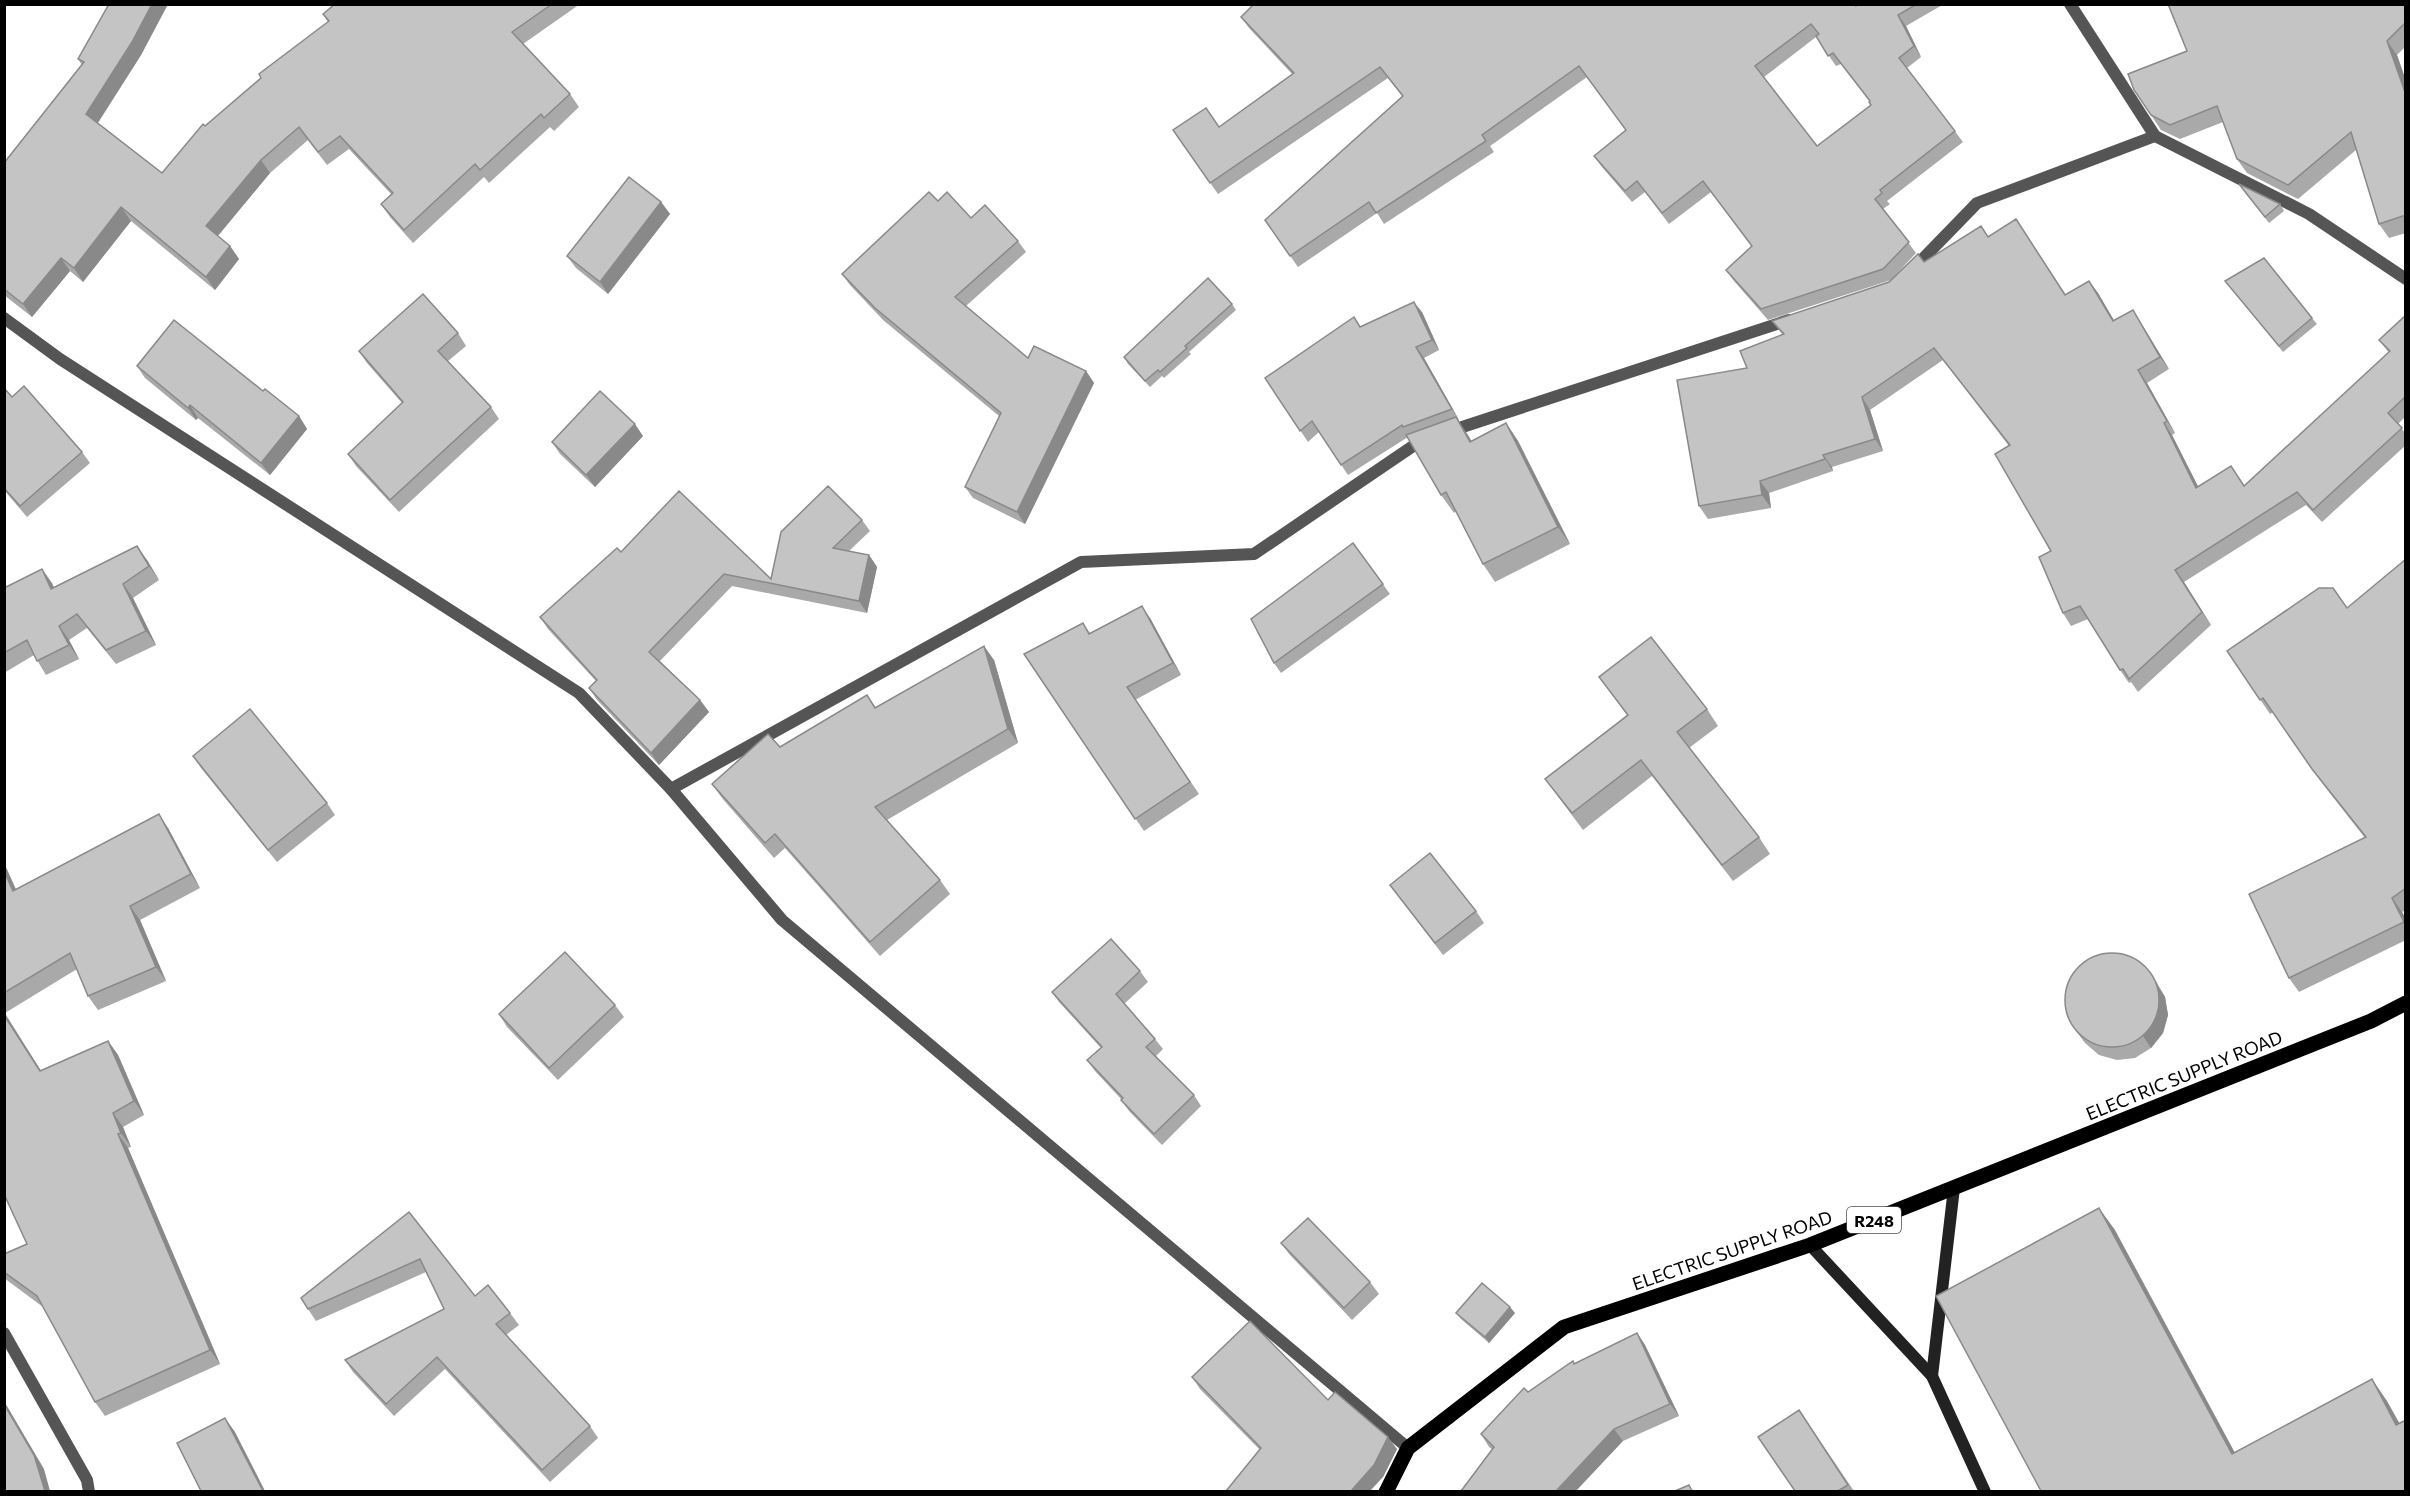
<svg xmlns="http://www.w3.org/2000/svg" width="2410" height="1496" font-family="Commissioner,sans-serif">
	<rect width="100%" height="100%" fill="#fff"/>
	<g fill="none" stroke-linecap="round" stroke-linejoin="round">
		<!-- street -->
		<g stroke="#555" stroke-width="12">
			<path d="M2070 4 2155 136 2309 214 2406 279"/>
			<path d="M1912 270 1977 203 2155 136"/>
			<path d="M4 318 60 359 579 693 671 789 782 920 1408 1448"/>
			<path d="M1447 432 1789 320"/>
			<path d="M671 789 1081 562 1254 554 1419 442 1427 439"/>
			<path d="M4 1333 87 1480 89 1492"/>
		</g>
		<!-- secondary -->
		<g stroke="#222" stroke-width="12">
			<path d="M1810 1245 1932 1376 1985 1492"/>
			<path d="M1932 1376 1954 1188"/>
		</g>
		<!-- primary -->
		<path stroke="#000" stroke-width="15" d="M1386 1492 1408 1448 1564 1327 1810 1245 2371 1021 2406 1003"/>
	</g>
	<!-- wall -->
	<g fill="#a9a9a9" fill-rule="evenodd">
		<path d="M109 4H168L141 55 98 123 162 173 205 126 328 22 323 14 335 4H580L523 44 570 94 579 107 554 131 550 127 489 183 484 177 413 243 390 217 381 204 391 194 349 149 327 165 308 140 270 173 218 236 230 246 239 259 215 290 131 221 83 282 70 271 32 317 4 295V163L82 65 78 59Z"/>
		<path d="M1858 4H1944L1906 26 1921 57 1907 68 1963 142 1887 201 1890 204 1883 209 1916 253 1891 280 1768 320 1734 281 1726 270 1752 246 1711 192 1669 224 1645 192 1632 202 1602 167 1594 156 1626 130 1587 77 1490 146 1494 152 1384 224 1377 213 1298 267 1265 220 1402 96 1388 78 1218 194 1173 130 1219 127 1292 74 1249 28 1241 17 1856 6ZM1816 37 1836 66 1841 64 1870 101 1871 105 1817 146 1764 77Z"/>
		<path d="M2406 4V46L2397 55 2406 81V233L2389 238 2379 224 2356 150 2298 199 2247 173 2237 159 2223 122 2180 139 2161 130 2151 115 2187 51Z"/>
		<path d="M2243 190 2280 204 2284 211 2269 223Z"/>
		<path d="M938 201 1018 241 1026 252 966 306 1028 358 1086 371 1094 383 1025 524 973 498 965 487 999 416 883 320 850 285 842 274Z"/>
		<path d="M661 202 670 214 608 294 576 268 567 256Z"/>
		<path d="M2024 231 2066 295 2089 281 2098 293 2114 321 2133 310 2141 323 2169 369 2147 383 2175 433 2172 435 2198 487 2244 486 2389 353 2379 340 2406 315V416L2398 424 2406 434V445L2322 522 2306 505 2184 582 2211 625 2138 692 2131 682 2129 683 2120 670 2088 619 2071 626 2063 613 2051 551 2009 446 1943 360 1870 410 1883 451 1832 467 1833 471 1769 493 1771 508 1708 519 1699 506 1747 368 1782 334 1772 321 1889 282 1924 262 1988 237Z"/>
		<path d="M2225 281 2312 318 2317 324 2283 352Z"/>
		<path d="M1232 304 1236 310 1189 352 1191 354 1164 378 1162 376 1150 387 1128 364 1124 357Z"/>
		<path d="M1422 312 1439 350 1424 358 1459 420 1458 421 1471 441 1506 423 1518 441 1570 544 1495 582 1483 564 1456 511 1454 513 1441 495 1408 437 1348 475 1319 432 1308 442 1265 378 1360 327Z"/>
		<path d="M458 333 466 346 448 361 491 407 499 419 399 512 356 466 348 454 402 403 367 363 359 351Z"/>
		<path d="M137 366 263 391 299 416 307 429 270 475 198 418 196 420 145 378Z"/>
		<path d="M4 388 12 397 82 452 90 463 27 517 4 490Z"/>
		<path d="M643 436 595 487 560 454 552 442Z"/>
		<path d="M862 520 870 531 849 551 869 555 877 567 867 613 732 586 660 661 700 700 709 712 659 765 597 700 589 688 596 681 548 629 540 617 621 552 771 579Z"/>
		<path d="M1353 543 1390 594 1281 673 1274 663Z"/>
		<path d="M2406 559V910L2402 912 2406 919V940L2299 992 2289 978 2365 838 2322 783 2273 712 2270 714 2227 651 2347 608Z"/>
		<path d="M147 560 159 580 133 598 156 645 116 664 87 628 69 640 79 659 46 675 34 655 4 673V588L42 569 54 588Z"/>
		<path d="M1150 618 1181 675 1135 700 1199 794 1144 831 1024 654 1083 623 1090 633Z"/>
		<path d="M994 660 1018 743 887 820 940 880 950 894 880 956 785 848 774 858 722 798 712 784 780 747 867 695 876 708Z"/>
		<path d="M1599 677 1707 709 1718 726 1689 748 1759 837 1770 854 1733 881 1652 776 1583 830 1545 779 1627 715Z"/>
		<path d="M193 756 327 803 335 815 277 862 201 768Z"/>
		<path d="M168 828 200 888 140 920 166 981 98 1010 88 996 77 969 5 1013 41 1071 108 1041 118 1055 144 1115 123 1127 131 1147 128 1148 220 1364 105 1416 95 1402 43 1307 4 1278V1254L27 1244 4 1194V863L16 890Z"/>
		<path d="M1390 885 1476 911 1484 923 1443 955Z"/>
		<path d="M1140 971 1148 982 1124 1004 1155 1039 1163 1049 1156 1056 1194 1095 1201 1106 1162 1145 1129 1111 1121 1100H1122L1095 1071 1087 1060 1101 1048 1059 1002 1052 992Z"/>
		<path d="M2156 981 2165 997 2168 1015 2163 1033 2151 1048 2135 1058 2117 1060 2099 1055 2085 1043 2076 1031Z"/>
		<path d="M615 1005 624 1017 558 1080 507 1027 499 1014Z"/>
		<path d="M409 1212 475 1296 510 1313 519 1325 506 1335 590 1426 598 1438 550 1482 445 1369 394 1416 353 1372 345 1360 444 1309 426 1272 316 1321 308 1309Z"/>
		<path d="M1281 1243 1370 1282 1379 1294 1352 1320 1290 1255Z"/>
		<path d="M1456 1313H1515L1489 1343 1461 1319Z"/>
		<path d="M1637 1333 1645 1345 1679 1416 1623 1441 1493 1450 1489 1447 1481 1434 1528 1392 1574 1364Z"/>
		<path d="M1192 1377 1328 1400 1397 1449 1383 1477 1260 1450 1200 1389Z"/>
		<path d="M1799 1410 1854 1491H1795Z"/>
	</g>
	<!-- shaded-wall -->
	<g fill="#898989">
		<path d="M152 4H168L141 55 95 127 86 114Z"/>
		<path d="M1898 15 1906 26 1921 57 1914 46Z"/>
		<path d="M2387 41 2397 55 2406 81V95Z"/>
		<path d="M261 160 270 173 215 239 206 226Z"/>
		<path d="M661 202 670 214 608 294 600 282Z"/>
		<path d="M121 207 131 221 83 282 74 268Z"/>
		<path d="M230 246 239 259 215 290 206 277Z"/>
		<path d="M61 258 70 271 32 317 23 304Z"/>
		<path d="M2089 281 2098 293 2122 334 2113 321Z"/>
		<path d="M1414 302 1422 312 1439 350 1432 340Z"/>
		<path d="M2133 310 2141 323 2169 369 2160 357Z"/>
		<path d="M1416 347 1424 358 1459 420 1452 409Z"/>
		<path d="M2138 370 2147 383 2175 433 2167 421Z"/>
		<path d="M1086 371 1094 383 1025 524 1017 512Z"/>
		<path d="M1862 397 1870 410 1883 451 1875 439Z"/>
		<path d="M190 405 198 418 196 420 188 408Z"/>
		<path d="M299 416 307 429 270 475 261 463Z"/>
		<path d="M1456 417 1468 435 1482 459 1470 442Z"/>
		<path d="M1506 423 1518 441 1570 544 1558 527Z"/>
		<path d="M2164 423 2172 435 2205 500 2196 488Z"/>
		<path d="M635 424 643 436 595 487 586 475Z"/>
		<path d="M1823 455 1832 467 1833 471 1825 459Z"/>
		<path d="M1760 481 1769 493 1771 508 1762 495Z"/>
		<path d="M137 546 147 560 159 580 149 566Z"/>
		<path d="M869 555 877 567 867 613 859 601Z"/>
		<path d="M42 569 52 583 61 603 51 589Z"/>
		<path d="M2175 570 2184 582 2211 625 2202 612Z"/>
		<path d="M123 584 133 598 156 645 146 631Z"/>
		<path d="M1142 606 1150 618 1181 675 1173 663Z"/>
		<path d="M59 626 69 640 79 659 69 645Z"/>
		<path d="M984 646 994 660 1018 743 1008 729Z"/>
		<path d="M700 700 709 712 659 765 651 753Z"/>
		<path d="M159 814 168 828 200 888 191 874Z"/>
		<path d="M4 863 23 905 13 891 4 871Z"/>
		<path d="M2392 898 2402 912 2406 919V924Z"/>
		<path d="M130 906 140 920 166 981 156 967Z"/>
		<path d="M2147 969 2165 997 2168 1015 2163 1033 2151 1048 2143 1036Z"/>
		<path d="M4 1013 50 1085 40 1071 4 1015Z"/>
		<path d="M108 1041 118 1055 144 1115 134 1101Z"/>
		<path d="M113 1113 123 1127 131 1147 121 1133Z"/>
		<path d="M118 1134 128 1148 220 1364 210 1350Z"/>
		<path d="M2099 1208 2115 1230 2248 1477 2232 1454Z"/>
		<path d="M1510 1307 1515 1313 1489 1343 1485 1337Z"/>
		<path d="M1637 1333 1645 1345 1679 1416 1670 1404Z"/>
		<path d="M2372 1379 2387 1401 2406 1435 2396 1425Z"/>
		<path d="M4 1401 44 1469 50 1491H45L4 1404Z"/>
		<path d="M225 1418 235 1432 265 1491H263Z"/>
		<path d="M1614 1429 1623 1441 1576 1491H1556Z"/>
		<path d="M1388 1437 1397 1449 1383 1477 1370 1491H1351Z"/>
	</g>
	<!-- building -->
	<g fill="#c4c4c4" stroke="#898989" stroke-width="1.5" fill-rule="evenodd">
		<path d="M109 4H152L132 42 86 114 162 173 203 124 205 126 261 78 259 74 329 21 323 14 335 4H552L512 32 570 94 544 118 541 114 480 170 475 164 404 230 381 204 393 193 340 136 318 152 299 127 261 160 206 226 230 246 206 277 121 207 74 268 61 258 23 304 4 289V163L84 62 78 59Z"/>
		<path d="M1254 4H1855L1856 6 1858 4H1917L1898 15 1914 46 1899 58 1955 131 1880 190 1882 193 1875 199 1909 242 1883 269 1761 309 1726 270 1752 246 1703 181 1662 213 1637 181 1625 191 1594 156 1626 130 1579 66 1482 135 1486 141 1376 213 1369 202 1290 256 1265 220 1403 96 1380 67 1210 183 1173 130 1206 108 1219 127 1294 73 1241 17ZM1811 24 1819 34 1816 36 1828 56 1833 53 1870 101 1869 102 1871 105 1817 146 1755 66Z"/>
		<path d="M2168 4H2406V22L2387 41 2406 95V215L2379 224 2351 132 2288 185 2237 159 2217 106 2170 125 2151 115 2134 90 2128 74 2187 51Z"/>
		<path d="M629 177 661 202 600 282 567 256Z"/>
		<path d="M2239 184 2280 204 2265 217Z"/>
		<path d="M929 192 938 201 947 192 971 218 985 205 1018 241 955 297 1028 358 1034 346 1086 371 1017 512 965 487 1001 413 875 308 842 274Z"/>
		<path d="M2016 219 2065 295 2089 281 2113 321 2133 310 2160 357 2138 370 2167 421 2164 423 2196 488 2231 466 2244 486 2390 351 2379 340 2406 315V396L2388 413 2402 428 2313 510 2297 492 2175 570 2202 612 2129 679 2123 669 2120 670 2080 606 2063 613 2039 557 2051 551 1995 454 2010 445 1934 348 1862 397 1875 439 1823 455 1825 459 1760 481 1762 495 1699 506 1677 380 1747 368 1740 351 1784 334 1772 321 1889 282 1918 254 1924 262 1981 226 1988 237Z"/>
		<path d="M2264 258 2312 318 2279 346 2225 281Z"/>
		<path d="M1208 278 1232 304 1185 346 1187 348 1160 372 1158 370 1145 381 1124 357Z"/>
		<path d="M423 294 458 333 438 351 491 407 390 500 348 454 403 402 359 351Z"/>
		<path d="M1414 302 1432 340 1416 347 1452 409 1403 427 1402 425 1341 465 1312 421 1300 431 1265 378 1354 317 1360 327Z"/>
		<path d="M174 320 263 391 265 389 299 416 261 463 190 405 188 408 137 366Z"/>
		<path d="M24 386 82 452 20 506 4 488V388L12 397Z"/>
		<path d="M600 391 635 424 586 475 552 442Z"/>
		<path d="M1456 417 1470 442 1506 423 1558 527 1483 564 1446 492 1441 495 1406 435Z"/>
		<path d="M828 486 862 520 833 548 869 555 859 601 724 574 649 652 700 700 651 753 589 688 597 680 540 617 617 548 621 552 679 491 771 579 781 532Z"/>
		<path d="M1353 543 1383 584 1274 663 1251 619Z"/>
		<path d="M137 546 149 566 123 584 146 631 106 650 77 614 59 626 69 645 37 661 27 640 4 653V588L42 569 51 589Z"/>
		<path d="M2406 559V888L2392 898 2404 922 2289 978 2249 894 2366 837 2312 769 2263 698 2260 700 2227 651 2319 588H2333L2347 608Z"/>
		<path d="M1142 606 1173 663 1127 687 1190 782 1135 819 1024 654 1083 623 1089 634Z"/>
		<path d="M1651 637 1707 709 1677 732 1759 837 1722 865 1641 760 1572 813 1545 779 1628 715 1599 677Z"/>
		<path d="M984 646 1008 729 875 807 940 880 870 942 775 834 765 843 712 784 768 734 780 747 867 695 875 708Z"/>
		<path d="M250 709 327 803 268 850 193 756Z"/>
		<path d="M159 814 191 874 130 906 156 967 88 996 70 953 4 993V871L13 891Z"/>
		<path d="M1430 853 1476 911 1435 943 1390 885Z"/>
		<path d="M1111 939 1140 971 1116 994 1155 1039 1146 1047 1194 1095 1154 1134 1121 1100 1123 1098 1087 1060 1102 1047 1052 992Z"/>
		<path d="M565 952 615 1005 549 1068 499 1014Z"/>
		<circle cx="2112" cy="1000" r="47"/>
		<path d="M4 1015 40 1071 108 1041 134 1101 113 1113 121 1133 118 1134 210 1350 95 1402 37 1296 4 1272V1254L27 1244 4 1194Z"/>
		<path d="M2099 1208 2232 1454 2372 1379 2396 1425 2406 1420V1491H2041L1936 1296Z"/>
		<path d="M409 1212 475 1296 488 1285 510 1313 496 1324 590 1426 542 1470 437 1357 386 1404 345 1360 444 1309 420 1259 308 1309 301 1298Z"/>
		<path d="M1308 1218 1370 1282 1344 1308 1281 1243Z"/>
		<path d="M1482 1283 1510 1307 1485 1337 1456 1313Z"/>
		<path d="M1250 1321 1328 1400 1335 1392 1388 1437 1374 1465 1351 1491H1226L1261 1448 1192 1377Z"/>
		<path d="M1637 1333 1670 1404 1614 1429 1556 1491H1461L1494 1447 1481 1434 1524 1388 1528 1392 1573 1361 1574 1364Z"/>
		<path d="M4 1404 34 1455 45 1491H4Z"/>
		<path d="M1799 1410 1848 1485 1838 1491H1795L1758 1437Z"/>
		<path d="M225 1418 263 1491H201L177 1443Z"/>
		<path d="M1689 1485 1692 1491H1675Z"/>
	</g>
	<g text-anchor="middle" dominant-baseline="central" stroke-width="4.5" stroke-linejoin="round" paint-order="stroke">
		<!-- shield labels -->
		<rect fill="#fff" stroke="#4c4c4c" stroke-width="1.5" x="1847" y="1207" width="54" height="26" rx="4.5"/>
		<g font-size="16" font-weight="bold" fill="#000">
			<text x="1874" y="1220">R248</text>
		</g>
		<!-- street labels -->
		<g font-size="18" fill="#000" stroke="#fff">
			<text transform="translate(2184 1075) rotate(-22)">ELECTRIC SUPPLY ROAD</text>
			<text transform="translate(1732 1250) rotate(-19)">ELECTRIC SUPPLY ROAD</text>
		</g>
	</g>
	<!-- border -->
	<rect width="2410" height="1496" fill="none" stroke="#000000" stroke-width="12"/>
</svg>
